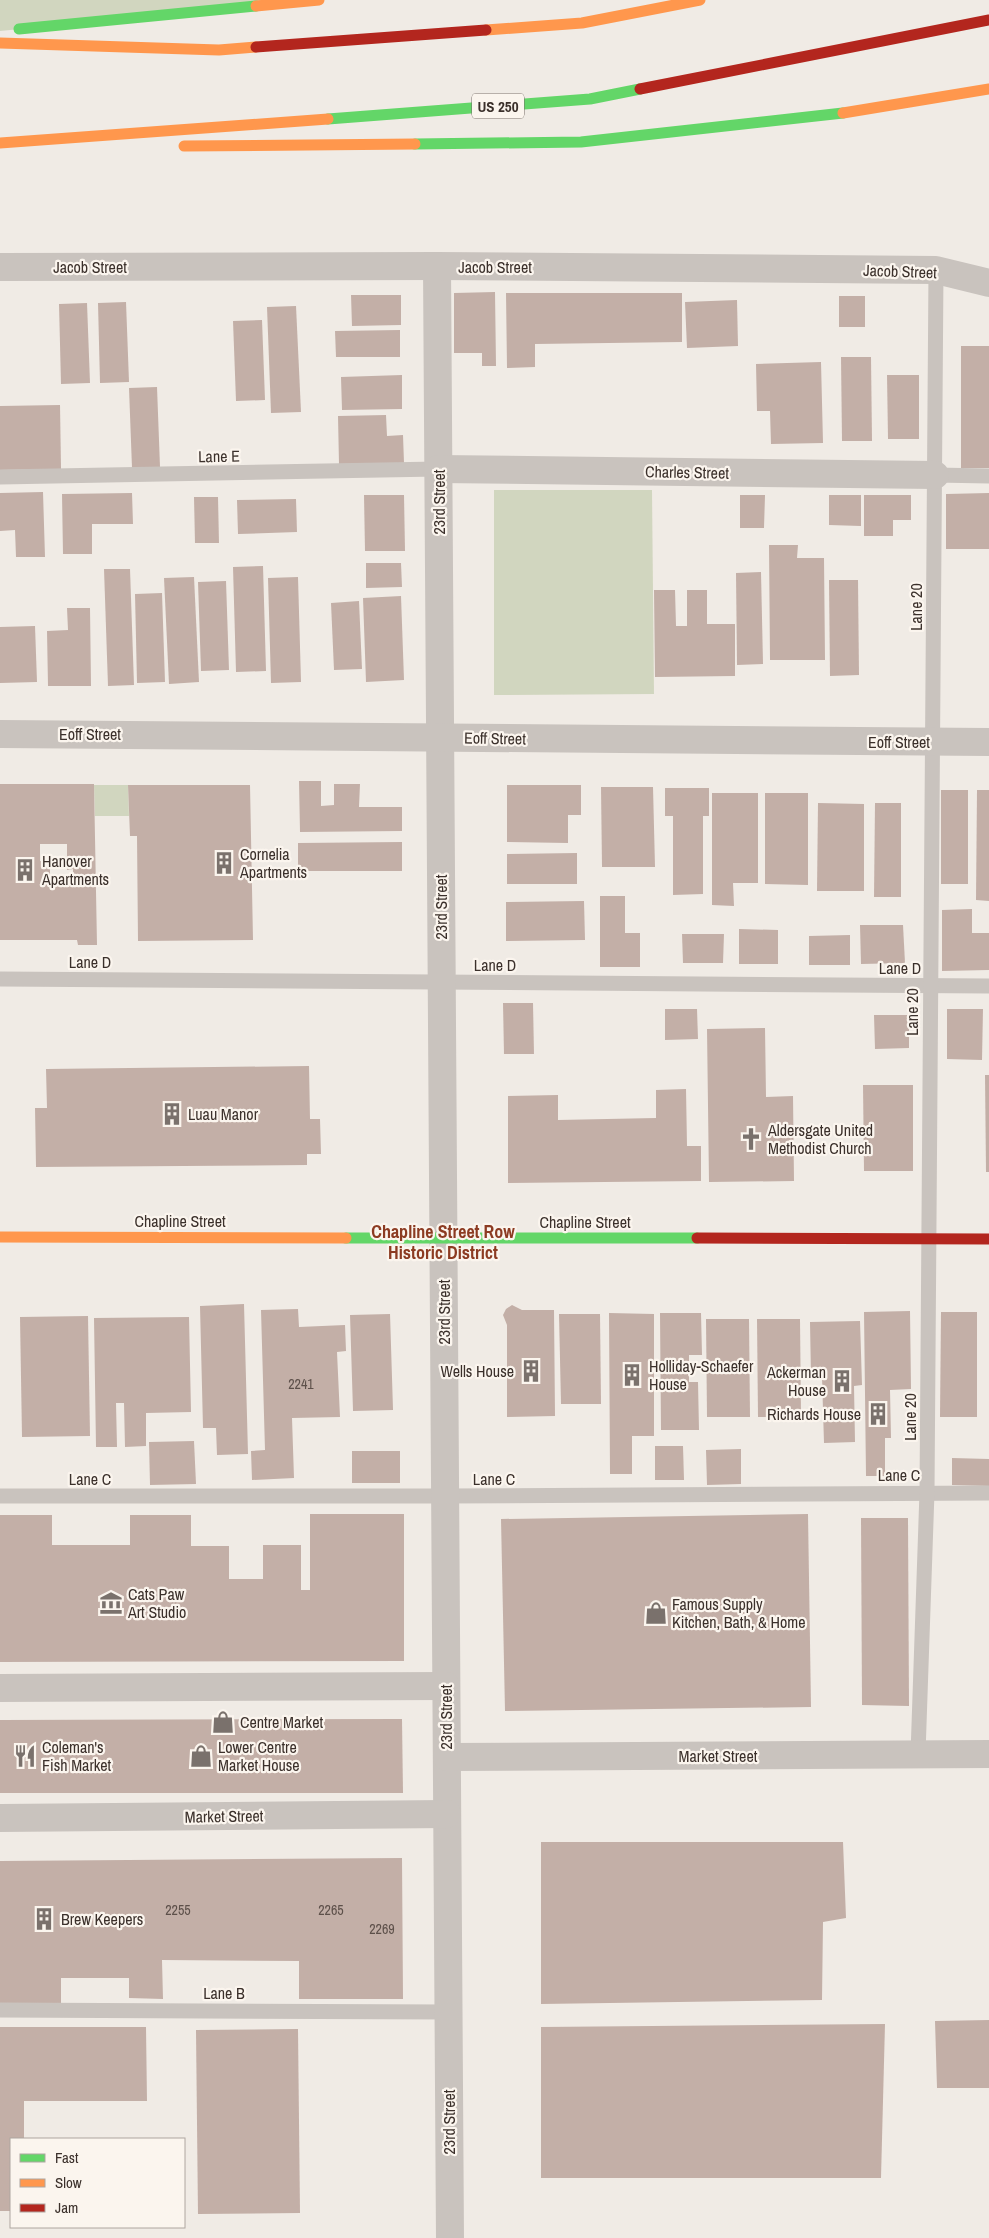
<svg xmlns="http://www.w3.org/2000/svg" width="989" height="2238" font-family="'Archivo Narrow',sans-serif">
	<rect width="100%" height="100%" fill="#f0ebe5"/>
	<!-- green -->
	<g fill="#d1d6bf">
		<path d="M0 0H319L0 31Z"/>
		<path d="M494 490H652L654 694 494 695Z"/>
		<path d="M94 785H128L129 816H95Z"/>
	</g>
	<!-- building -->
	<g fill="#c3afa7" fill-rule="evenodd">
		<path d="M495 292 496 366H482V353H454V293Z"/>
		<path d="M506 293H682V342L535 344V367L507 368Z"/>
		<path d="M351 295H401V325L352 326Z"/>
		<rect x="839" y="296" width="26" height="31"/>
		<path d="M737 300 738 346 687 348 685 302Z"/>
		<path d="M126 302 129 382 100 383 98 303Z"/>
		<path d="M87 303 90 383 61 384 59 304Z"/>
		<path d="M296 306 301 412 271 413 267 307Z"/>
		<path d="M262 320 265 400 236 401 233 321Z"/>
		<path d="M400 330V357H336L335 331Z"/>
		<rect x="961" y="346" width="28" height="122"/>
		<path d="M841 357H871L872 441H842Z"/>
		<path d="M821 362 823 443 771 444 770 411H757L756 364Z"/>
		<path d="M402 375V409L342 410 341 377Z"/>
		<path d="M887 375H919V439H888Z"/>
		<path d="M157 387 160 467 132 468 129 388Z"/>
		<path d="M60 405 61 469 0 470V406Z"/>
		<path d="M386 415 387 436 403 435 404 463 339 464 338 416Z"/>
		<path d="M43 492 45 557H16L15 530 0 531V493Z"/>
		<path d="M132 493 133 524H92V554H63L62 494Z"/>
		<path d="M989 493V549H946V494Z"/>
		<path d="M364 495H404L405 551H365Z"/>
		<path d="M740 495H765L764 528H740Z"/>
		<path d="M829 495H861V526L829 525Z"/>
		<path d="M864 495H911V520H893V536H864Z"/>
		<path d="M194 497H218L219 543H195Z"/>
		<path d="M296 499 297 532 238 534 237 500Z"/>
		<path d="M769 545H798L797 558H824L825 660H770Z"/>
		<path d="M366 563H401L402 587 366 588Z"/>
		<path d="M263 566 266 671 236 672 233 567Z"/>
		<path d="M104 569H130L134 685 108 686Z"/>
		<path d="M761 572 763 664 737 665 736 573Z"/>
		<path d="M194 577 199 682 169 684 164 578Z"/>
		<path d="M298 577 301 682 271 683 268 578Z"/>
		<path d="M829 580H858L859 675 830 676Z"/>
		<path d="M226 581 229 670 201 671 198 582Z"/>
		<path d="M654 590H675L676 626H687V590H707V624H735V676L655 677Z"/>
		<path d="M162 593 165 682 137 683 135 594Z"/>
		<path d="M401 596 404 680 366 682 363 598Z"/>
		<path d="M359 601 362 669 334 670 331 603Z"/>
		<path d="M67 608H90L91 686H48L47 631 68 630Z"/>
		<path d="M35 626 37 682 0 683V627Z"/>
		<path d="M299 781H321V806L334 805V784H360L359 807H402V831L300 832Z"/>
		<path d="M0 784H94L97 945H78L77 940H0ZM40 844H67V870L73 869V879H50V861H40Z"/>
		<path d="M128 785H250L253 940 138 941 137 836H130Z"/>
		<path d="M507 785H581V815H568V843L507 842Z"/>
		<path d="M601 787H653L655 867H602Z"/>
		<path d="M665 788H709V816H703V894L673 895V816H665Z"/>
		<rect x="941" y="790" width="27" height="94"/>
		<path d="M977 790H989V901L976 900Z"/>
		<path d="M712 793H758V883H733L734 906 712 905Z"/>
		<path d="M765 793H808V885L765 884Z"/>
		<path d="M818 803 864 804V891H817Z"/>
		<path d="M875 803H901V897H874Z"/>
		<path d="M402 842V871H298V843Z"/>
		<path d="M577 853V884H507V854Z"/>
		<path d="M600 896H625V933H640V967H600Z"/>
		<path d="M584 901 585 940 506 941V902Z"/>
		<path d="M972 909V933H989V970L942 971V910Z"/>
		<path d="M860 925H903L905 963 861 964Z"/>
		<path d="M739 929 778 930V964H739Z"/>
		<path d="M682 934H724L723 963H683Z"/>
		<path d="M850 935V965H809V936Z"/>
		<path d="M503 1003H533L534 1054H504Z"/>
		<path d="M665 1009H697L698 1039 665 1040Z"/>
		<path d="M947 1009H983L982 1060 947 1059Z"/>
		<path d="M874 1015H909V1048L875 1049Z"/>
		<path d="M765 1028 766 1097 793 1096 794 1181 709 1182 707 1029Z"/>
		<path d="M309 1066 310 1119H320L321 1154H307V1165L36 1167 35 1108H47L46 1069Z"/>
		<path d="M985 1075H989V1172H986Z"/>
		<path d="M863 1085H913V1171H864Z"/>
		<path d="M686 1089 687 1146H701V1181L508 1183V1096L558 1095V1120L656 1118V1090Z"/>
		<path d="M244 1304 248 1454 217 1455 216 1428H203L200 1306Z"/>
		<path d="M512 1305 522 1310H554L555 1416 507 1417V1325L503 1315 506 1309Z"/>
		<path d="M298 1309 299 1327 345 1325 346 1351 337 1352 340 1417 292 1418 294 1478 252 1480 251 1451 265 1450 261 1310Z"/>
		<path d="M910 1311 911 1389 890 1390 891 1438H885V1476H866L864 1312Z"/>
		<path d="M941 1312H977V1417H940Z"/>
		<path d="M609 1313 654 1314V1436H632V1474H610Z"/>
		<path d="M660 1313H701L702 1355H689V1382H698L699 1430H661Z"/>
		<path d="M390 1314 393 1410 353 1411 350 1315Z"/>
		<path d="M559 1314H600L601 1404H561Z"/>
		<path d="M88 1316 90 1436 22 1437 20 1317Z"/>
		<path d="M189 1317 191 1412 146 1413V1446L125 1447 124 1403H116L117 1447H96L94 1318Z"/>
		<path d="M706 1319H749L750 1417H707Z"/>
		<path d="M757 1319H800L801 1417H758Z"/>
		<path d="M860 1321 862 1385 854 1386 855 1442 824 1443 822 1377H811L810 1322Z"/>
		<path d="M194 1441 196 1484 150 1485 149 1442Z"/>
		<path d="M655 1446H683L684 1480H655Z"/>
		<path d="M741 1449V1484L707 1485 706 1450Z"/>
		<rect x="352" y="1451" width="48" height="32"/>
		<path d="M952 1458 989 1459V1486L952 1485Z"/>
		<path d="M310 1514H404V1661L0 1662V1515H52V1545H130V1515H191V1546H229V1579H263V1545H301V1590H310Z"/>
		<path d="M808 1514 811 1707 505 1711 501 1519Z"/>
		<path d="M861 1518H908L909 1706 862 1705Z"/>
		<path d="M402 1719 403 1793H0V1720Z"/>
		<path d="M541 1842H843L846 1918 823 1922 822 2000 541 2004Z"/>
		<path d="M402 1858 403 1999H299V1961L162 1960 163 1999 129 1998V1978H61V2004L0 2005V1861Z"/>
		<path d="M989 2020V2088H937L935 2021Z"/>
		<path d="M885 2024 881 2178H541V2027Z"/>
		<path d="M0 2027H146L147 2101H24V2139H11V2211H0Z"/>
		<path d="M298 2029 300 2213 198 2214 196 2030Z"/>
	</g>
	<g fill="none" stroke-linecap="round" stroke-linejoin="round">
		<!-- lane -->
		<g stroke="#c9c3be" stroke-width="15">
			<path d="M935 475 989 476"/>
			<path d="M0 477 438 469"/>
			<path d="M0 979 989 986"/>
			<path d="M0 1496H446L989 1493"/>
			<path d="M918 1754 927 1492 936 270"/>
			<path d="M0 2010 448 2012"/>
		</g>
		<!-- street -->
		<g stroke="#c9c3be" stroke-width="28">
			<path d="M437 266 450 2238"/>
			<path d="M0 267 437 266 936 270 989 283"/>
			<path d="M438 469 935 475"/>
			<path d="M0 734 989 742"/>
			<path d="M0 1688 446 1686"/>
			<path d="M447 1757 989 1754"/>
			<path d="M0 1818 447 1814"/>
		</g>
		<!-- fast -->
		<g stroke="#63d668" stroke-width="11">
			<path d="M19 29 256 6"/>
			<path d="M328 119 590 99 640 89"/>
			<path d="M415 144 581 142 843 113"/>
			<path d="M346 1238H697"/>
		</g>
		<!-- slow -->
		<g stroke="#ff974d" stroke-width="11">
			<path d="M256 6 319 0"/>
			<path d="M486 30 582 23 700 0"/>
			<path d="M0 43 219 50 256 47"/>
			<path d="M843 113 989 89"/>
			<path d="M0 143 328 119"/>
			<path d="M184 146 415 144"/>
			<path d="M0 1237 346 1238"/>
		</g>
		<!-- jam -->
		<g stroke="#b3261e" stroke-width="11">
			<path d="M256 47 486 30"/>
			<path d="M640 89 989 20"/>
			<path d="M697 1238 989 1239"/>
		</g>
	</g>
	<!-- icons -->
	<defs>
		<symbol id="building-bare" viewBox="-9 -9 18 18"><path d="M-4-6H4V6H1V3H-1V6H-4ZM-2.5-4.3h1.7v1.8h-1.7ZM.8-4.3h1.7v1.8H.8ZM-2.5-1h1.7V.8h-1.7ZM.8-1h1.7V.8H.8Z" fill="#7a716c" stroke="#fbf5ee" stroke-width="2.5" paint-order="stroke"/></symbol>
		<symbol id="church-bare" viewBox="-9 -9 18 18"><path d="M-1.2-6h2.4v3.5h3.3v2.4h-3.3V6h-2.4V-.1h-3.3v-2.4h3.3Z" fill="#7a716c" stroke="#fbf5ee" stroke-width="2.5" paint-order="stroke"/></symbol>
		<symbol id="museum-bare" viewBox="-9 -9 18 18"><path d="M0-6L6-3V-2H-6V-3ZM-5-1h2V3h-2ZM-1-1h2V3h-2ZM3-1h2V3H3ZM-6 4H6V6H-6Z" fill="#7a716c" stroke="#fbf5ee" stroke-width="2.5" paint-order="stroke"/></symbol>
		<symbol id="shop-bare" viewBox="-9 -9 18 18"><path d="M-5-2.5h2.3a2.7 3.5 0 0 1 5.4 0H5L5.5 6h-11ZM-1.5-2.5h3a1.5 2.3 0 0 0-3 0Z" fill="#7a716c" stroke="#fbf5ee" stroke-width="2.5" paint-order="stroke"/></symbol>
		<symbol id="restaurant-bare" viewBox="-9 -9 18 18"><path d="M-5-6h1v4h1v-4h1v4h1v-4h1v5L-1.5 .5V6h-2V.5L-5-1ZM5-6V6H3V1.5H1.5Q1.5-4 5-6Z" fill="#7a716c" stroke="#fbf5ee" stroke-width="2.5" paint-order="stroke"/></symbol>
	</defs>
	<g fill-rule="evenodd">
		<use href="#building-bare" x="208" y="847" width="32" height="32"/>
		<use href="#building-bare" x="9" y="854" width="32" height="32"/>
		<use href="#building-bare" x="156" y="1098" width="32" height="32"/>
		<use href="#church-bare" x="735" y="1123" width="32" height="32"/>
		<use href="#building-bare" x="515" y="1355" width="32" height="32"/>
		<use href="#building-bare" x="616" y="1359" width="32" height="32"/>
		<use href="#building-bare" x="826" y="1365" width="32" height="32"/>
		<use href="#building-bare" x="862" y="1398" width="32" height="32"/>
		<use href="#museum-bare" x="95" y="1587" width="32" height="32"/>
		<use href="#shop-bare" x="640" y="1597" width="32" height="32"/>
		<use href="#shop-bare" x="207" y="1706" width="32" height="32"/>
		<use href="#restaurant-bare" x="9" y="1740" width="32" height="32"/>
		<use href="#shop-bare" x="185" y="1740" width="32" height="32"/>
		<use href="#building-bare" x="28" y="1903" width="32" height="32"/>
	</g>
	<g text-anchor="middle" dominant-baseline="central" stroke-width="4.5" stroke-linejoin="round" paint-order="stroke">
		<!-- number labels -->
		<g font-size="14" fill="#5d504a">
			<text x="301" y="1384">2241</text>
			<text x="178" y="1910">2255</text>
			<text x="331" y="1910">2265</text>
			<text x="382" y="1929">2269</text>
		</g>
		<!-- shield labels -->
		<rect fill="#fbf5ee" stroke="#756b66" stroke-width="1" x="472" y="93.5" width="52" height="25" rx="4"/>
		<g font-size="15" font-weight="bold" fill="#3b302b">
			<text x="498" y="106">US 250</text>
		</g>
		<!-- street labels -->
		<g font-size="16" fill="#3b302b" stroke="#fbf5ee">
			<text x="90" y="267">Jacob Street</text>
			<text x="495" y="267">Jacob Street</text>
			<text transform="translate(900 271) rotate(2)">Jacob Street</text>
			<text transform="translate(219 456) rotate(-1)">Lane E</text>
			<text transform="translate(687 472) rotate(1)">Charles Street</text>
			<text transform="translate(439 502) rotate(-90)">23rd Street</text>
			<text transform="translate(916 607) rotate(-90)">Lane 20</text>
			<text x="90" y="734">Eoff Street</text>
			<text transform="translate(495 738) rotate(1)">Eoff Street</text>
			<text x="899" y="742">Eoff Street</text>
			<text transform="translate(441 907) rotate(-90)">23rd Street</text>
			<text x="90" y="962">Lane D</text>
			<text x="495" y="965">Lane D</text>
			<text x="900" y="968">Lane D</text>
			<text transform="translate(912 1012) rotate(-90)">Lane 20</text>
			<text x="180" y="1221">Chapline Street</text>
			<text x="585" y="1222">Chapline Street</text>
			<text transform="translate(444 1312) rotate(-90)">23rd Street</text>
			<text transform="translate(910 1417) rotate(-90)">Lane 20</text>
			<text x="899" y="1475">Lane C</text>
			<text x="90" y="1479">Lane C</text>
			<text x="494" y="1479">Lane C</text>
			<text transform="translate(446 1717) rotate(-90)">23rd Street</text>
			<text x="718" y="1756">Market Street</text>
			<text transform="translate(224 1816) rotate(-1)">Market Street</text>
			<text x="224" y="1993">Lane B</text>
			<text transform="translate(449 2122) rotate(-90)">23rd Street</text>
		</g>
		<!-- poi labels -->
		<g font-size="16" fill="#3b302b" stroke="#fbf5ee" text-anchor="start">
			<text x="240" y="854">Cornelia<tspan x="240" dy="18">Apartments</tspan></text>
			<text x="42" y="861">Hanover<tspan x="42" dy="18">Apartments</tspan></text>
			<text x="188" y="1114">Luau Manor</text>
			<text x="768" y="1130">Aldersgate United<tspan x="768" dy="18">Methodist Church</tspan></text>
			<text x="649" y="1366">Holliday-Schaefer<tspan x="649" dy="18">House</tspan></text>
			<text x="514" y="1371" text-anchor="end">Wells House</text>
			<text x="826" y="1372" text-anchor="end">Ackerman<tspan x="826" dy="18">House</tspan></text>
			<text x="861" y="1414" text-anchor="end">Richards House</text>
			<text x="128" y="1594">Cats Paw<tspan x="128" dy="18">Art Studio</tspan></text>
			<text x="672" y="1604">Famous Supply<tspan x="672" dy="18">Kitchen, Bath, &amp; Home</tspan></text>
			<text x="240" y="1722">Centre Market</text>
			<text x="42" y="1747">Coleman's<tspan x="42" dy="18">Fish Market</tspan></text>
			<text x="218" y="1747">Lower Centre<tspan x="218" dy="18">Market House</tspan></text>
			<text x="61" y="1919">Brew Keepers</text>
		</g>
		<!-- neighbourhood labels -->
		<g font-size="18" font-weight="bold" fill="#8c3b22" stroke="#fbf5ee">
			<text x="443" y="1231">Chapline Street Row<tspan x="443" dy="21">Historic District</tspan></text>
		</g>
	</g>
	<!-- legend -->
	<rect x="10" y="2138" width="175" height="90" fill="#fbf5ee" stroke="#aea6a0"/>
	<rect x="20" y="2154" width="25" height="8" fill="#63d668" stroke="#aea6a0"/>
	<text x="55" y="2163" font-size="15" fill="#3b302b">Fast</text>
	<rect x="20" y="2179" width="25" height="8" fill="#ff974d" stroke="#aea6a0"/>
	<text x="55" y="2188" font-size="15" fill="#3b302b">Slow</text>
	<rect x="20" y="2204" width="25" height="8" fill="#b3261e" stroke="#aea6a0"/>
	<text x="55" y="2213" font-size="15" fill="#3b302b">Jam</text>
</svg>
